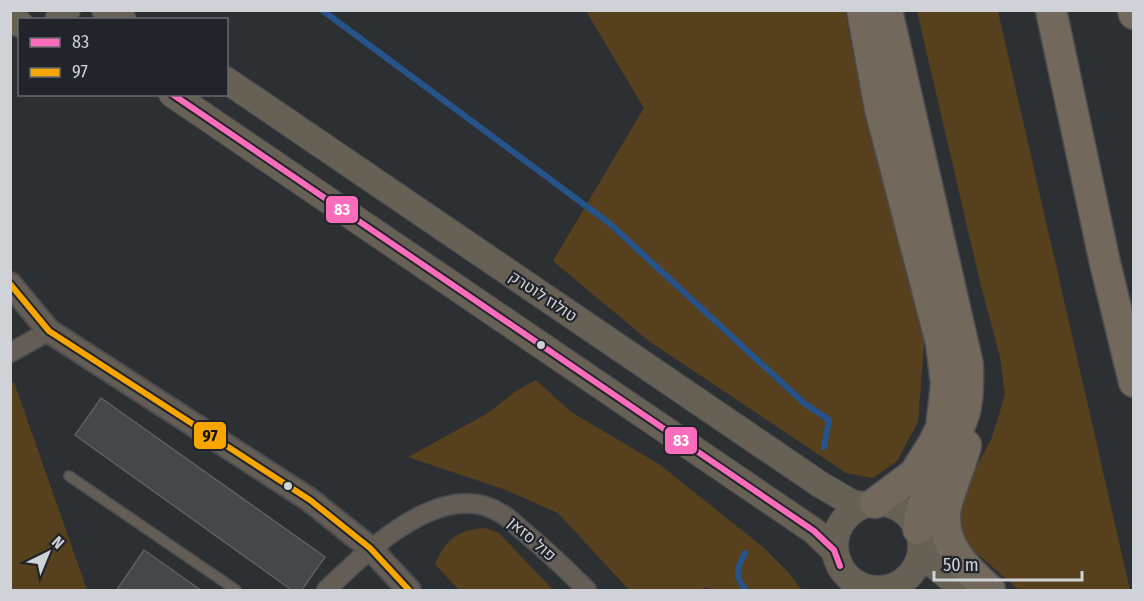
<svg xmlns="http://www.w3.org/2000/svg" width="1144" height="601" font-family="'Fira Sans Condensed',Heebo,sans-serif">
	<rect width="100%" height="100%" fill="#2d3033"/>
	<!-- green -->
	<g fill="#57401d">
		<path d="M586 11H845L857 73 925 332 918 422 897 461 873 478 846 473 649 341 553 261 644 108Z"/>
		<path d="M917 11H998L1130 590H1019L965 543 956 516 964 489 991 440 1005 395 1000 357 980 282Z"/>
		<path d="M536 380 571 412 659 464 763 547 788 572 802 590H711L706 587 702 590H629L558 513 506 490 408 457 488 413 516 391Z"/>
		<path d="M14 382 87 590H11L10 384Z"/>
		<path d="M485 528 499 533 553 590H459L435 564C446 539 457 530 485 528Z"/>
	</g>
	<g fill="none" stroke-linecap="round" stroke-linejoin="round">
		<!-- stream -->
		<g stroke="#27538b" stroke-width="6">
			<path d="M322 10 609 223 804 403 829 420 824 447"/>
			<path d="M745 553C737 567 734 577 746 590"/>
		</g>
	</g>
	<!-- building -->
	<g fill="#46474a" stroke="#5d5f62" stroke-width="1.5">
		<path d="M101 398 325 557 301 591H293L75 435Z"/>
		<path d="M144 550 202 591H116Z"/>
	</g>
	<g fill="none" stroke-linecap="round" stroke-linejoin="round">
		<defs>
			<path id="service" d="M69 476 236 590"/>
			<g id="minor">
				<path d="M10 353 49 331"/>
				<path d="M326 590C365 553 443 475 502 514 510 518 516 526 523 531 546 550 567 570 587 590"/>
			</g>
			<path id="tertiary" d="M10 284 49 331 310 500 370 548 409 590"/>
			<g id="secondary">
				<path d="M105 10 123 20"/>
				<path d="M10 19 20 24"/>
				<path d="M58 20 67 10"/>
				<path d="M226 80 821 485 852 503 864 505"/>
				<path d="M172 94 814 531 834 550 840 566"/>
				<circle cx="878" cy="546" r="43"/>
				<path d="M922 543 934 565 964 590"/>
			</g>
			<g id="trunk">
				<path d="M862 10 880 109 941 343 946 384 941 428 933 444 914 474 875 503"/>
				<path d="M887 10 968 365C968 380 969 396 965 411 957 438 942 459 930 483 923 498 921 513 918 529"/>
				<path d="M1051 10 1105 263 1134 382"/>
				<path d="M1133 10 1134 14"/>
				<path d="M966 445C961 466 951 486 946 507 939 543 966 569 990 590"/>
			</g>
		</defs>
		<!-- service casing -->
		<use href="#service" stroke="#4b4d50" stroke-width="12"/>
		<!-- minor casing -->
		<use href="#minor" stroke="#4b4d50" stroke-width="21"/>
		<!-- tertiary casing -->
		<use href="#tertiary" stroke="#4b4d50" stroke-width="26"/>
		<!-- secondary casing -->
		<use href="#secondary" stroke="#4b4d50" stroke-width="28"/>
		<!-- trunk casing -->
		<use href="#trunk" stroke="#4b4d50" stroke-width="33"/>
		<!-- service -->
		<use href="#service" stroke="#635d56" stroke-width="9"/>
		<!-- minor -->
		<use href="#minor" stroke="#635d56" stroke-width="18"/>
		<!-- tertiary -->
		<use href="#tertiary" stroke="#635d56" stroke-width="22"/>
		<!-- secondary -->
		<use href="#secondary" stroke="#676055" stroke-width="26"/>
		<!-- trunk -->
		<use href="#trunk" stroke="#72695c" stroke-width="30"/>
		<defs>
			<path id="bus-1" d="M172 94 814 531 834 550 840 566"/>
			<path id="bus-2" d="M10 284 49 331 310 500 370 548 409 590"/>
		</defs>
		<!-- bus-1 casing -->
		<use href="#bus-1" stroke="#21252b" stroke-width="10"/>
		<!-- bus-2 casing -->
		<use href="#bus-2" stroke="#21252b" stroke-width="10"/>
		<!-- bus-1 -->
		<use href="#bus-1" stroke="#fb6dba" stroke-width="6"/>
		<!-- bus-2 -->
		<use href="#bus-2" stroke="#f7a600" stroke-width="6"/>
	</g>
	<!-- markers -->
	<g fill="#cfd2d6" stroke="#21252b" stroke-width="2">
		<circle cx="541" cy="345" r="5"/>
		<circle cx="288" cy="486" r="5"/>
	</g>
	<g text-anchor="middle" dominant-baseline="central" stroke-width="4.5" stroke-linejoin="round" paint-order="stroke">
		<!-- street labels -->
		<g font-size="16" fill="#cfd2d6" stroke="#21252b">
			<text transform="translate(543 296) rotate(34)">טולוז לוטרק</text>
			<text transform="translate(532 539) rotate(41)">פול סזאן</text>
		</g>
	</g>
	<g stroke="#21252b" stroke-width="2">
		<rect x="325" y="195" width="34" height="29" rx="6" fill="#fb6dba"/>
		<rect x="193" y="421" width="34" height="29" rx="6" fill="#f7a600"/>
		<rect x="664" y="426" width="34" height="29" rx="6" fill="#fb6dba"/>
	</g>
	<g font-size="16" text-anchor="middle" font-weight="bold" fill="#fff">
		<text x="342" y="215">83</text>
		<text x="681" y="446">83</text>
	</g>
	<g font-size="16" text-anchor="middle" font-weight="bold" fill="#111">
		<text x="210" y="441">97</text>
	</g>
	<!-- border -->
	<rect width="1144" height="601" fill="none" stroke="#cfd2d6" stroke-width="24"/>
	<!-- legend -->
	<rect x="18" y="18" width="210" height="78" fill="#21252b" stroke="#676a6f" stroke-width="1.5"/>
	<rect x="30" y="38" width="30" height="9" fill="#fb6dba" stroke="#676a6f" stroke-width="1.5"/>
	<text x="72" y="48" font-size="18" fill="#cfd2d6">83</text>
	<rect x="30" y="68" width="30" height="9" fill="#f7a600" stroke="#676a6f" stroke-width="1.5"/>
	<text x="72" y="78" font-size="18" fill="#cfd2d6">97</text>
	<!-- north arrow -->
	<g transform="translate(48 553) rotate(43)" stroke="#21252b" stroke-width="4.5" paint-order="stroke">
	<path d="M0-4.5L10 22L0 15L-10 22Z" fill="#cfd2d6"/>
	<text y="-9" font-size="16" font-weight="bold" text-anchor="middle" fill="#cfd2d6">N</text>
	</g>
	<!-- scale -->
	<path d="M934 571v9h148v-9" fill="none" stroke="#cfd2d6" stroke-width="3"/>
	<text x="943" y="571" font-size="18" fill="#cfd2d6" stroke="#21252b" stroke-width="4.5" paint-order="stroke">50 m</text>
</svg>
